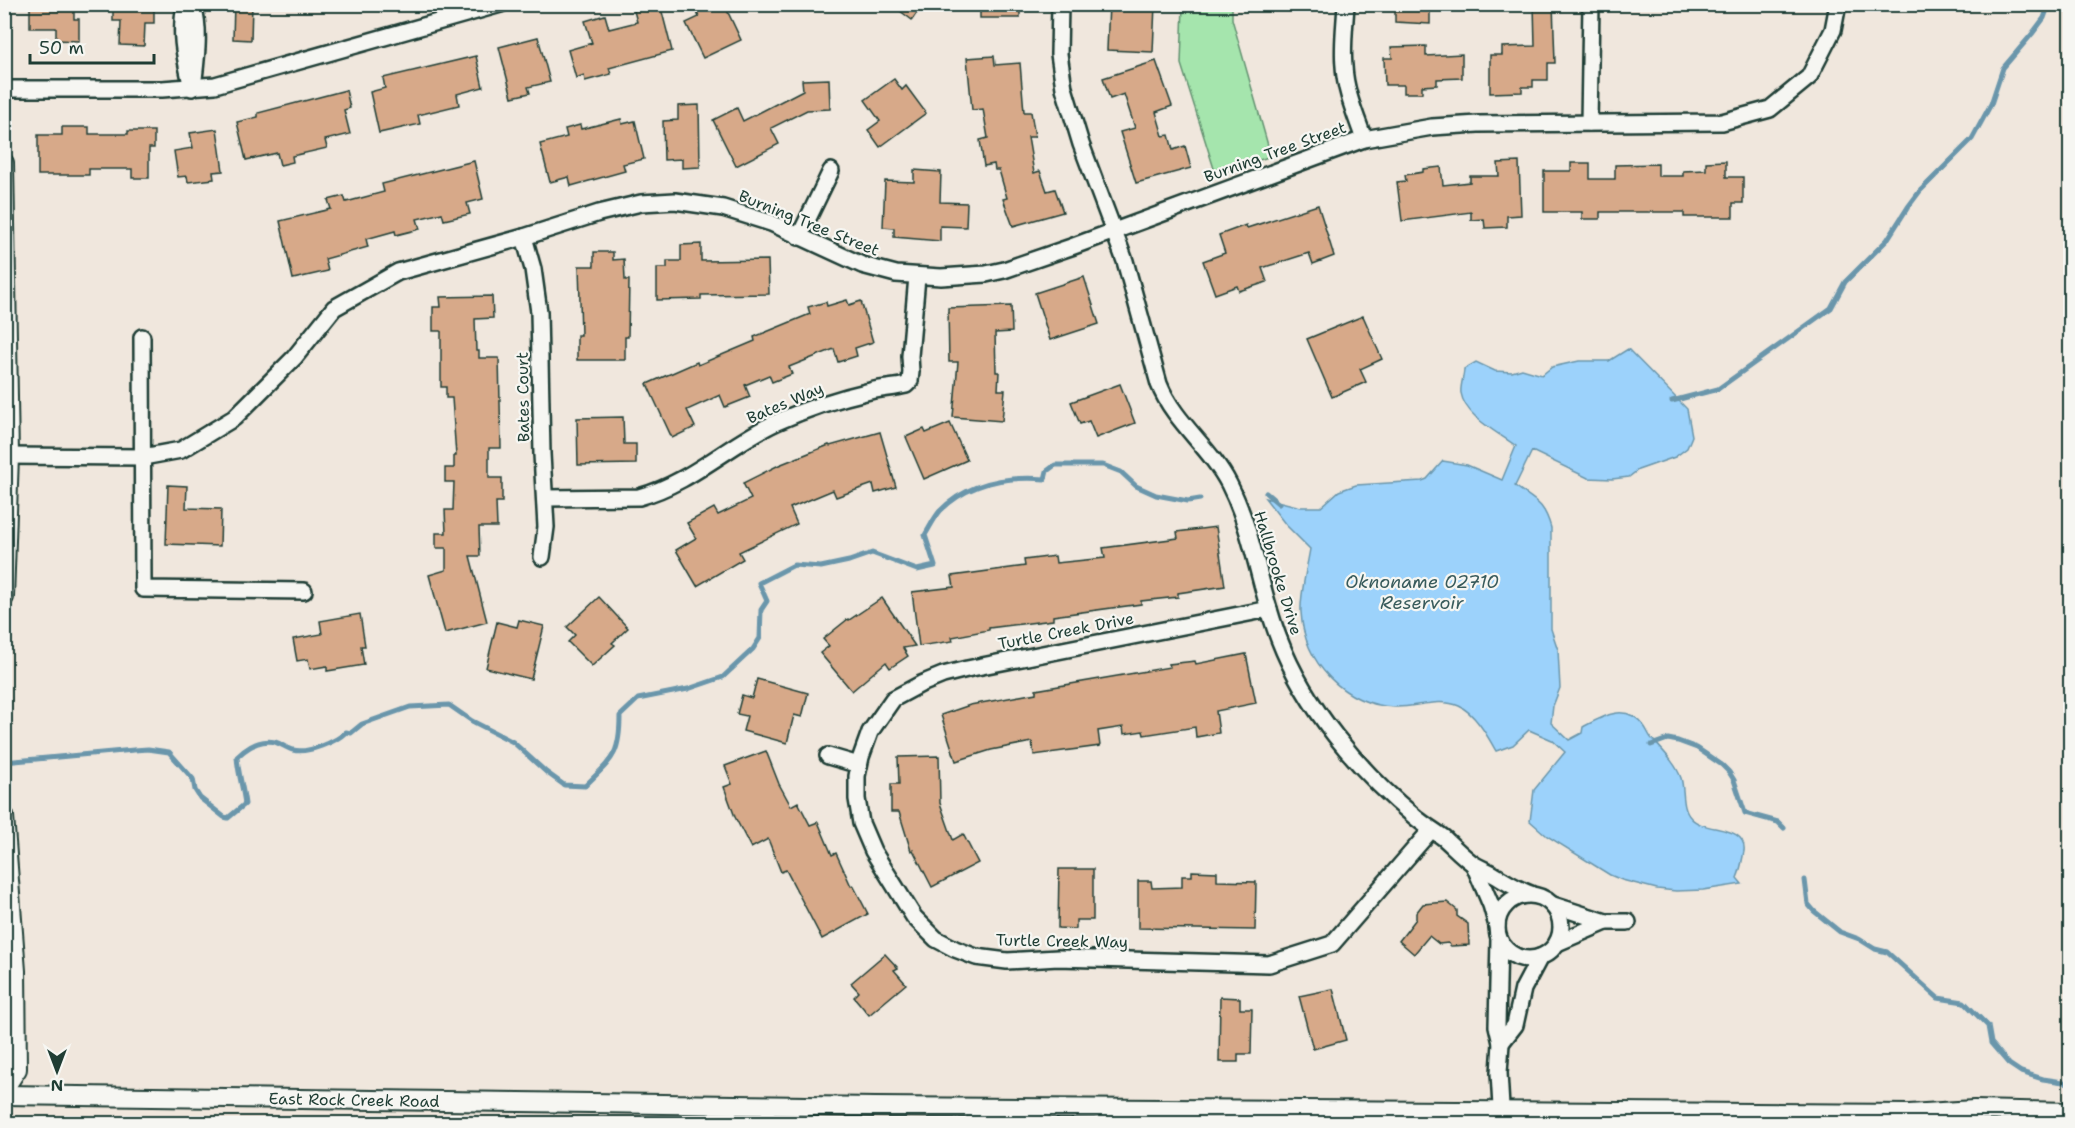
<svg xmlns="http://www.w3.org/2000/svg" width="2075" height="1128" font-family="'Shantell Sans',sans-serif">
	<rect width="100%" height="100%" fill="#f0e7dd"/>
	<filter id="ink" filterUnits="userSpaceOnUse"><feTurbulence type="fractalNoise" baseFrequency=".0167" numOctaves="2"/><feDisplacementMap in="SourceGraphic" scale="12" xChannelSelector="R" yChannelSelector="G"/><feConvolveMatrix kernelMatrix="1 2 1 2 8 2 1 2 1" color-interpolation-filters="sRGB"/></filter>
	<g filter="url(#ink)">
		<!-- green -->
		<path fill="#a5e5ad" stroke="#629170" stroke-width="1.5" d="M1183 5H1232V19L1271 156 1216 175 1181 64Z"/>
		<!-- water -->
		<path fill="#9cd2fb" stroke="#6a96ab" stroke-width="1.5" d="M1628 349 1687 409 1692 436 1687 448 1675 457 1638 470 1629 477 1612 479 1588 478 1532 451 1515 486C1535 501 1544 502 1551 528V629L1558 650 1560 688 1553 706 1551 723 1569 740 1582 733 1583 727C1603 716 1626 702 1644 726 1648 731 1649 737 1654 741 1664 752 1676 764 1681 778 1685 791 1681 808 1691 818 1704 833 1747 824 1744 851 1742 861 1741 869 1737 878L1742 884 1703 890 1676 891 1657 889 1622 880 1610 875 1547 836 1530 821 1534 790 1565 752 1552 740 1529 730 1513 745 1496 751C1488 737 1475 713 1459 706 1439 697 1415 708 1395 707 1344 705 1304 663 1301 612 1300 595 1307 567 1310 549L1286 525 1265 498 1301 507H1321L1339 491 1356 485 1422 481 1427 479 1443 461 1467 465 1502 480 1516 446C1499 433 1465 417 1461 393 1460 386 1464 376 1464 369L1476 362 1495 371 1512 372 1522 369 1542 375 1552 367 1579 361H1609Z"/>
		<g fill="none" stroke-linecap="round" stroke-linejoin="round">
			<!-- stream -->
			<g stroke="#6a96ab" stroke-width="5">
				<path d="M1672 401 1718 389 1831 308 1845 282 1887 240 1908 207 1920 191 1972 139 1991 104 2003 68 2032 34 2044 18 2049 4"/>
				<path d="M1266 493 1279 504"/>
				<path d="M1651 745 1668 739 1678 741 1697 748 1722 765 1729 772 1734 780 1745 813 1778 822 1784 828"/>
				<path d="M4 762 134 750 148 749 169 752 193 779 195 790 200 798 224 817 228 818 245 804C243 787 238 773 237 757 248 746 260 739 275 742 282 744 287 749 293 750 307 754 336 742 346 732L351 733 362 724 410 707 449 705 472 721 513 742 546 772 564 785 585 786C612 759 620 756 620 716L638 699 688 689 723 677 753 649 760 638 761 610 767 601 759 583 794 565 821 567 849 561 872 553 917 570 935 566 925 535C930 527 934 518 940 511 968 483 1007 476 1045 479L1047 471 1055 465H1103L1121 472 1136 486 1156 495 1188 501 1200 499"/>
				<path d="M1805 880 1808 904 1814 911 1840 932 1859 939 1875 949 1887 952 1938 998 1964 1002 1988 1026 1991 1043 2009 1064 2021 1072 2043 1079 2070 1083"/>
			</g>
		</g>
		<!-- building -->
		<g fill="#d7a989" stroke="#1f3d34" stroke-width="1.5">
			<path d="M30 4H74V19H79V41L56 40V28H30Z"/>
			<path d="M113 4H154V23H145L144 46 120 45 121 21H113Z"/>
			<path d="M234 4H252L251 40 233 39Z"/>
			<path d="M643 4H660L672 51 609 68 611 74 585 81 584 75 576 78 568 50 592 43 585 21 605 15 609 29 637 22 633 7Z"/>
			<path d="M693 4H724L741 40 703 58 686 23 699 17Z"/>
			<path d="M891 4H923L912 20Z"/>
			<rect x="980" y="4" width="40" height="14"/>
			<path d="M1109 4H1155L1153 52 1107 50Z"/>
			<path d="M1395 4H1430V24L1395 22Z"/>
			<path d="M1534 4H1553L1555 63H1548V80H1533V87H1522V92L1490 93V55H1502V47L1535 46Z"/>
			<path d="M538 37 550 82 528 87 530 93 512 97 499 47Z"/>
			<path d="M1426 46V56L1462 54V78L1437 79V85L1422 86V93H1404V85H1385L1384 58H1392L1391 47Z"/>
			<path d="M476 56 483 87 457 94 459 105 418 115 420 124 379 133 370 92 385 88 383 78Z"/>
			<path d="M994 56 995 65 1020 63 1024 112H1031L1035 137H1028L1034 173 1040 171 1047 191 1055 189 1063 212 1013 226 1003 199 1007 198 999 170H995L994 164 984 166 980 140 988 138 983 109 972 110 967 58Z"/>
			<path d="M1156 61 1172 106 1156 112 1163 136 1169 135 1173 150 1185 146 1191 168 1136 183 1120 132 1135 128 1124 94 1110 99 1103 78Z"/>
			<path d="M829 79 830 109 807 110 771 128 779 144 736 166 713 120 737 108 743 121 803 90 802 80Z"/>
			<path d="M894 79 902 90 906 86 926 113 880 147 868 130 880 121 865 100Z"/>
			<path d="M346 90 350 108 344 110 350 134 325 140 327 148 292 156 293 162 280 165 277 153 246 160 237 122 258 117V113Z"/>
			<path d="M699 105 700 167 682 168V159L664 160 663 121 678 120V106Z"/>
			<path d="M621 119 622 124 635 121 644 159 623 164 625 171 571 186 569 177 550 182 540 144 567 137 565 129 580 125 581 129Z"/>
			<path d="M62 127H89V134H128V131H154V148H149V178H132V169H89V175H38V135H62Z"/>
			<path d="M217 129 223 171 213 172 214 179 188 182 187 176 178 177 174 151 193 148 190 133Z"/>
			<path d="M474 161 483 199 467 203 470 214 444 220 442 213 417 219 420 229 396 235 395 231 366 239 368 247 325 259 328 271 293 279 280 221 331 209 328 200 344 196 346 202 384 192 382 184Z"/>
			<path d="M1726 161V177H1743V203H1733V217H1684V212H1600V219H1582V212H1544V171H1571V163H1590V179H1615V165L1658 164V176H1683V171L1706 170V162Z"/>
			<path d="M1519 162 1521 215 1507 216V227L1485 228 1484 219 1471 220V212L1402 221 1397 182 1406 181 1405 175 1423 172V169L1441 167 1443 185 1470 182V176H1499L1498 163Z"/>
			<path d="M914 170 941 172 940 202 967 203 966 227 940 226V241L894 237V228L883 227 885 181 914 182Z"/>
			<path d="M1318 205 1334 256 1313 264 1309 253 1262 268 1267 282 1239 291 1237 286 1215 294 1203 261 1225 253 1219 235 1246 225 1247 228Z"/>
			<path d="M701 244V261L768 260 769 294 701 295V299L657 300V268H667V261H681V245Z"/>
			<path d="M594 252H613V260L624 259 625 280H629L628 337H625V360H577V335H581L579 266H594Z"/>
			<path d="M1084 277 1099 324 1050 340 1035 293Z"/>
			<path d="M492 296 493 318 475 319 476 351H479V358H499L501 448H489V478H502V502H496L497 527H479L480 556H470L487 622 445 633 429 575 446 570V548H436V533H446L445 510H453L454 482H445V468H454V456H456L452 398H446V387H441V331H433V307H441L440 297Z"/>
			<path d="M847 300 849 305 861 301 873 342 855 348 857 356 838 362 834 349 789 367 792 374 772 382 769 375 745 385 750 397 725 407 720 395 687 410 695 427 672 438 647 384 697 362 698 365 755 341 754 337 810 314 808 307 826 302 827 306Z"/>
			<path d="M1011 306 1012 332 995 333 996 372H999L998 390H1005L1002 421 953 417 958 362H949L948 308Z"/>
			<path d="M1363 316 1382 359 1360 369 1366 382 1332 397 1307 339Z"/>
			<path d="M1120 384 1135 423 1096 438 1089 421 1080 424 1071 402Z"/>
			<path d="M623 417 624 444H636V464L578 465 577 418Z"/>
			<path d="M950 423 967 460 924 479 906 437 924 429 926 433Z"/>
			<path d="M880 432 896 487 875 493 873 484 836 497 833 490 790 508 797 524 739 552 743 559 697 586 676 550 696 538 687 523 714 508 718 515 751 499 743 483 779 465 829 445 830 446Z"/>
			<path d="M168 485 187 486 186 508 221 509 220 546 166 544Z"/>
			<path d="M1216 527 1225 586 1178 593V597L1141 601V604L1053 616V620L989 628V630L952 637 953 641 919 646 912 592 954 587 952 576 1025 566 1024 560 1055 556 1056 563 1105 558 1103 548 1178 538 1177 532Z"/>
			<path d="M599 597 628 628 612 643 615 645 592 666 568 642 575 635 567 627Z"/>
			<path d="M882 598 915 646 903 648 908 656 890 668 886 662 852 691 820 653 829 646 823 639 848 619 849 620Z"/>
			<path d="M360 614 365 646H361L364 665 327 671V666L310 669 308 659 297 661 293 639 322 634 320 621Z"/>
			<path d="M519 620 544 626 531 679 486 668 497 622 517 627Z"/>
			<path d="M1246 654 1256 703 1216 711 1219 733 1196 737 1195 727 1144 735 1143 731 1124 734 1123 727 1098 731 1100 746 1034 755 1032 742 991 750 956 761 941 715 970 705 1036 693V690L1170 667 1169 664 1195 661 1196 664Z"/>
			<path d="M757 679 808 693 802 717 794 715 787 743 743 731 747 716 737 714 742 695 752 698Z"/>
			<path d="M766 751 779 784 791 806 798 802 810 825 818 822 832 855 836 853 851 886 853 885 868 914 822 939 786 870 781 872 768 839 751 848 735 817 724 787 732 784 725 766Z"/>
			<path d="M939 756 940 803 953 840 963 834 978 863 932 887 913 850 911 851 899 812H891V784H899L898 757Z"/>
			<path d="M1059 869H1093V920H1076V929L1058 928Z"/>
			<path d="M1192 871 1217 872V881L1256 882 1255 930 1138 928V881H1151L1152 888 1182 887V876H1192Z"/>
			<path d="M1447 902 1457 910V916L1468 924 1469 945 1451 946 1448 943 1439 944 1429 936 1414 954 1399 941 1416 919V913L1423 904Z"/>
			<path d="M885 954 898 968 894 970 906 984 869 1015 854 997 859 992 851 983Z"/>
			<path d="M1333 989 1346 1040 1313 1049 1299 996Z"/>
			<path d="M1220 997 1240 998V1009H1252L1251 1054H1238V1062H1219Z"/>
		</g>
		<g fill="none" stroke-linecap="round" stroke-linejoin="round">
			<defs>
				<g id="minor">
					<path d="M185 4C179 37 185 57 192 88"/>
					<path d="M193 4C200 29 197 53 194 79"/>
					<path d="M1060 4 1059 54 1064 88 1081 144 1125 261 1159 384C1174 422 1210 447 1229 484 1254 533 1259 588 1279 639 1305 707 1359 771 1415 817 1424 825 1435 831 1444 838 1454 847 1464 858 1475 865 1480 868 1486 870 1491 873 1505 881 1516 889 1531 894"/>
					<path d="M1346 4C1345 25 1342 46 1344 66 1345 91 1356 116 1364 139"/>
					<path d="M4 89H162L215 85 501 4"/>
					<path d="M1589 123 1591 4"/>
					<path d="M524 237 533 269 539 312 542 454 546 527 542 557"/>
					<path d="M799 237 831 171"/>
					<path d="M142 337 143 589 304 591"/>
					<path d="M4 456 143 457 181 450 234 418 294 358 334 308 398 272 524 237 599 213 641 203 675 201 723 208 771 223 862 265 896 274 941 277 986 274 1004 270 1071 247 1364 139 1432 127 1478 124 1722 122 1770 109 1809 77 1833 30 1838 4"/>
					<path d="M545 498 639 497C691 483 729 444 777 422 806 409 839 398 870 391 882 388 894 388 906 385L910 381 911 372 910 356 917 277"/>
					<path d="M1269 609 967 669 943 675 921 684 893 699 870 732 861 757 857 776V799L861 823 873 851 914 917 936 939 955 949 976 957 1007 961 1058 958 1269 964 1332 944 1431 830"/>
					<path d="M828 756 859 765"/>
					<path d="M1474 865 1491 905 1497 926"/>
					<circle cx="1529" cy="927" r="32"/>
					<path d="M1553 905 1606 922"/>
					<path d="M1499 939 1497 1026 1501 1043 1499 1073 1502 1124"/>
					<path d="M1557 943 1606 922H1628"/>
					<path d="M1501 1043 1515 1025 1523 989 1540 957"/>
				</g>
				<g id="tertiary">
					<path d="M4 163 9 456 4 597"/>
					<path d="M4 816 16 971 17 1069 4 1089"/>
					<path d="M4 1095 875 1107 1909 1114 1974 1110 2070 1112"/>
				</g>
			</defs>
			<!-- minor casing -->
			<use href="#minor" stroke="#1f3d34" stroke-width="20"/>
			<!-- tertiary casing -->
			<use href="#tertiary" stroke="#1f3d34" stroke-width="22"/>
			<!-- minor -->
			<use href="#minor" stroke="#f6f6f2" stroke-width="15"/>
			<!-- tertiary -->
			<use href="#tertiary" stroke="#f6f6f2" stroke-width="18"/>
		</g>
	</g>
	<g text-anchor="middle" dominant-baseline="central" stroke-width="4.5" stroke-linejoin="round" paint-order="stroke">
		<!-- street labels -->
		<g font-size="16" fill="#1f3d34" stroke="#f6f6f2">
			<text transform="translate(1275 152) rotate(-20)">Burning Tree Street</text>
			<text transform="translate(809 223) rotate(22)">Burning Tree Street</text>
			<text transform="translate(523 397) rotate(-91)">Bates Court</text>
			<text transform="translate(785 403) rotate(-23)">Bates Way</text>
			<text transform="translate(1278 573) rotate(73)">Hallbrooke Drive</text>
			<text transform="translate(1066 631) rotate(-11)">Turtle Creek Drive</text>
			<text transform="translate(1062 941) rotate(1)">Turtle Creek Way</text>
			<text transform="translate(354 1100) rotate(1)">East Rock Creek Road</text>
		</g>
		<!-- water labels -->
		<g font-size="18" font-style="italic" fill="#385b5c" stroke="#f6f6f2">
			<text x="1422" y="582">Oknoname 02710<tspan x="1422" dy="21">Reservoir</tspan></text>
		</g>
	</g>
	<!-- margin -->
	<rect width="2075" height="1128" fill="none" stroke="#f6f6f2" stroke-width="24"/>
	<rect x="12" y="12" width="2051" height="1104" fill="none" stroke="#1f3d34" stroke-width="2" filter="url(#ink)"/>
	<!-- north arrow -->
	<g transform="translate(57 1071) rotate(180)" stroke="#f6f6f2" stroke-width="4.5" paint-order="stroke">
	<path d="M0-4.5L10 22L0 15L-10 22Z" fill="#1f3d34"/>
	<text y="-9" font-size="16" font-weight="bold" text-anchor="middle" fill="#1f3d34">N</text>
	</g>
	<!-- scale -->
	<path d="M30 54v9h124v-9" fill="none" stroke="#1f3d34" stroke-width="3"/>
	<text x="39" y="54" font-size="18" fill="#1f3d34" stroke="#f6f6f2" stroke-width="4.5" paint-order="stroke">50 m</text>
</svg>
